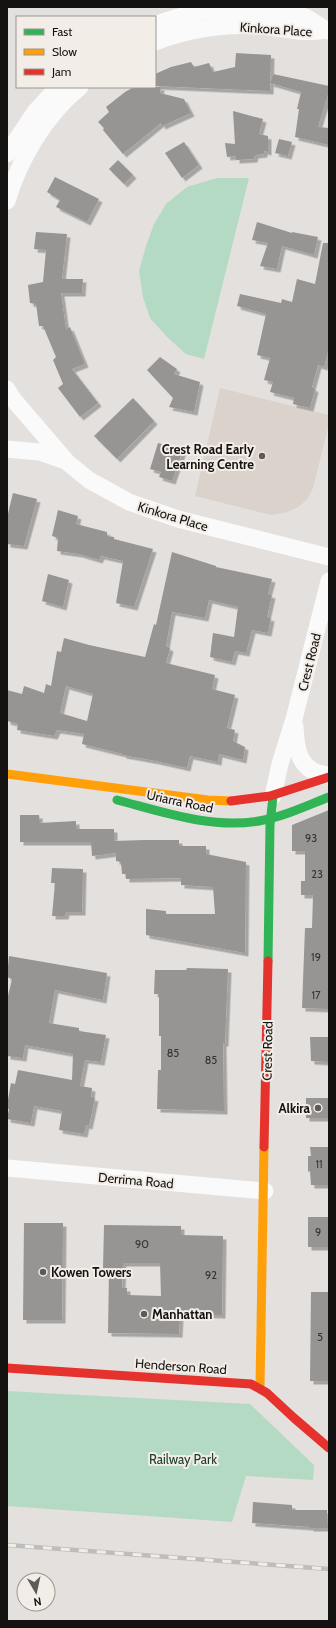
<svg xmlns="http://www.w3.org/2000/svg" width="336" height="1628" font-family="Cabin,sans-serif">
	<defs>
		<filter id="shadow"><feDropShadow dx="3.5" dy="3.5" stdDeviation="0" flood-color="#0004"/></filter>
	</defs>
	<rect width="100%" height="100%" fill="#e3e0dd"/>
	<!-- built -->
	<path fill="#dad2cb" d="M220 388 329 415V424L313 488 308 498 300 506 288 512 271 515 195 496Z"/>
	<!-- green -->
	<g fill="#b5dac4">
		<path d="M217 178H249L204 359 186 354 167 337 150 318 143 297 139 271 146 246 154 224 166 204 187 187Z"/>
		<path d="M7 1391 250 1404 314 1465 313 1480 246 1476 232 1522 7 1506Z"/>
	</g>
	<!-- building -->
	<g fill="#979494" fill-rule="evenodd" filter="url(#shadow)">
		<path d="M236 53 271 55 270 91 155 86V74L171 67 191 62 194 67 209 63 213 72 235 67Z"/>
		<path d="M273 74 329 86V91L318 127 329 128V145L295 137 299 109H297L301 92 270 83Z"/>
		<path d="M134 87H161L160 93 184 99 191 113 162 126 161 123 123 154 103 130 104 128 98 122 109 112 106 107 125 92Z"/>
		<path d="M233 111 263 119 259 134 268 136V152L264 151V154L255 155 254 159 236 160V156L227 157 225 143 235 144Z"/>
		<path d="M279 139 292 142 288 156 275 153Z"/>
		<path d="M184 142 199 165 182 178 165 153Z"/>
		<path d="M118 160 133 175 124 184 109 169Z"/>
		<path d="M55 177 99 199 87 222 56 207 60 200 47 192Z"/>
		<path d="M257 222 292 233V232L318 237 314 255 282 246 277 269 260 266 268 243 252 240Z"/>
		<path d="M36 232 67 234 62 279H83L82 293H61L66 329 70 327 85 364 72 369 98 403 80 417 58 388 63 384 53 360 56 357 43 326H39L36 304 30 303 28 285 43 282 46 250 34 249Z"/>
		<path d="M323 243H329V348L324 367 318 365 312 387 315 389 310 408 293 404 294 398 270 392 273 382 264 380 270 358 257 355 266 314 237 306 240 294 281 303 282 299 292 302 297 279 315 284Z"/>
		<path d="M160 357 177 369 174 374 200 382 194 412 169 407 173 398 147 370Z"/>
		<path d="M133 398 154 421 117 459 94 436Z"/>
		<path d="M158 443 183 450 172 481 159 477 161 472 150 469Z"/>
		<path d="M13 493 37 499 24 546 7 544V518Z"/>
		<path d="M58 510 78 516 76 524 107 532V536L114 537V539L153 549 134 607 116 603 123 561 101 556 99 560 79 554 57 551 58 538 52 536Z"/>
		<path d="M172 552 216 566V567L272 579 268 594 272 595 267 617 271 618 268 633 252 630 246 653 235 651 232 662 210 657 213 633 234 637 238 607 209 600 205 618 172 612 166 646 170 648 166 663 215 675 212 689 235 695 227 728 235 730 233 741 245 747 243 760 219 754 218 762 190 756 187 768 156 761 123 755V754L82 744 84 734 57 730 54 736 17 730 18 724 7 721V690L22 694 24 686 44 693 46 684 51 686 57 651 61 652 64 638 89 645 145 657 154 624 156 625ZM66 686 93 694 87 721 60 713Z"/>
		<path d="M48 574 69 580 63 607 42 601Z"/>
		<path d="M329 810V1009L302 1008 305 928H312L313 895H301V881H305V851H292V825Z"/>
		<path d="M20 815H39L40 823 76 821V829H114V841L144 840H179V846H206V854L246 862 245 953 146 935V909L166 911V914H215L213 887 181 885V878L126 879V874H122L121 862 116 861V853L92 856 91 842H20Z"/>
		<path d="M52 868 83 869 82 912H66L65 916H52L55 883H51Z"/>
		<path d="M9 956 107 973 103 1000 55 990 49 1023 79 1028V1031L106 1035 101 1062 85 1060 80 1086 92 1088 91 1097 95 1098 89 1126 86 1125 84 1134 59 1130 62 1111 34 1106 31 1123 7 1119 9 1109H7V1105L11 1083 15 1084 18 1070 72 1080 73 1054 25 1045 23 1058 7 1056V1000L12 979 7 977Z"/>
		<path d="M187 968 228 969 225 1043H223L224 1111 157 1109 158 1070H161V1036H159V994H154L155 970H186Z"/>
		<path d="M310 1037H329V1062L311 1061Z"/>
		<rect x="306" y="1098" width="23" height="20"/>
		<path d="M310 1147H329V1185H311L310 1171 308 1172V1156H311Z"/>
		<rect x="308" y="1217" width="21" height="30"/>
		<path d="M24 1223H63L62 1320H23Z"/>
		<path d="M104 1225 181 1226V1235L223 1236 222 1315 180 1314 179 1334 108 1333 109 1270 103 1269ZM123 1263H160L161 1296 127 1295V1288H122Z"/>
		<path d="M311 1292H329V1381H310Z"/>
		<path d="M253 1502 292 1505V1510H327L328 1528H310V1527L252 1523Z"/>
	</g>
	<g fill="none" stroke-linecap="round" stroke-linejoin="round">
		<!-- street -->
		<g stroke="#fbfafa" stroke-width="17">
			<path d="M155 25C195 9 239 6 281 13 289 14 298 15 305 17 314 21 321 28 329 31"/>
			<path d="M155 42C187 30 223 24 257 26 281 27 304 35 327 30"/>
			<path d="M7 154 35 112 58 87"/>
			<path d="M7 201C19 160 46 114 80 87"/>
			<path d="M7 389 13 399 67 462 89 480 129 502 178 519 329 557"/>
			<path d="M7 449 39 452 63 460"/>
			<path d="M295 726C296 750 299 773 329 775"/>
			<path d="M273 796 280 764 294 719 329 581"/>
			<path d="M7 1168 265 1191"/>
		</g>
		<!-- fast -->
		<g stroke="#30b455" stroke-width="9">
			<path d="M117 800C163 812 211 829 259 821 283 817 306 806 329 797"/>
			<path d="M268 961 270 825 273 796"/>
		</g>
		<!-- slow -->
		<g stroke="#ff9f0a" stroke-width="9">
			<path d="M7 774 208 800 231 801"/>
			<path d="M260 1387 264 1147"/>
		</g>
		<!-- jam -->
		<g stroke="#e5322d" stroke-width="9">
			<path d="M231 801 270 796 329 777"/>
			<path d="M264 1147 268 961"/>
			<path d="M7 1368 251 1384 267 1393 294 1418 329 1448"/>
		</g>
		<defs>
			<path id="rail" d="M7 1545 329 1569"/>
		</defs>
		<!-- rail casing -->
		<use href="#rail" stroke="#bebdbd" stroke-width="4.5"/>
		<!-- rail -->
		<use href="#rail" stroke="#f3ede7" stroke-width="3" stroke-dasharray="9" stroke-linecap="butt"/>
	</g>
	<!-- markers -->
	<g fill="#5d5b58" stroke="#f3ede7" stroke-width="1.5">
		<circle cx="262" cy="456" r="4"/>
		<circle cx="318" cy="1108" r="4"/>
		<circle cx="43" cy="1272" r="4"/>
		<circle cx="144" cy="1314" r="4"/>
	</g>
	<g text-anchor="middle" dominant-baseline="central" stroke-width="4" stroke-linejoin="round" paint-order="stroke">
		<!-- number labels -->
		<g font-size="11" fill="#363332">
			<text x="311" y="838">93</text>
			<text x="317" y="874">23</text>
			<text x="316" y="957">19</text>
			<text x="316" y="995">17</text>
			<text x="173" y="1053">85</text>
			<text x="211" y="1060">85</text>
			<text x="319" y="1164">11</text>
			<text x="318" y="1232">9</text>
			<text x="142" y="1244">90</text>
			<text x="211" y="1275">92</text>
			<text x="320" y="1337">5</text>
		</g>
		<!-- street labels -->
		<g font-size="13" fill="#151311" stroke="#f3ede7">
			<text transform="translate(276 29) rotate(4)">Kinkora Place</text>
			<text transform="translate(173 516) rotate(17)">Kinkora Place</text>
			<text transform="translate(309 662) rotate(-76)">Crest Road</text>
			<text transform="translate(180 801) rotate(12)">Uriarra Road</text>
			<text transform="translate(267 1051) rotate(-89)">Crest Road</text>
			<text transform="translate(136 1180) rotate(5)">Derrima Road</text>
			<text transform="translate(181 1366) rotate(4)">Henderson Road</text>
		</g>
		<!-- poi labels -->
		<g font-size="13" font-weight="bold" fill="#151311" stroke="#f3ede7" text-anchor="end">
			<text x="254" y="449">Crest Road Early<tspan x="254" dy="15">Learning Centre</tspan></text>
			<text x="310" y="1108">Alkira</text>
			<text x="51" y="1272" text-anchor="start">Kowen Towers</text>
			<text x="152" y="1314" text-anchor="start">Manhattan</text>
		</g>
		<!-- park labels -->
		<g font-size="13" fill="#1c402e" stroke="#f3ede7">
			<text x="183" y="1459">Railway Park</text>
		</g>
	</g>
	<!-- border -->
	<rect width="336" height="1628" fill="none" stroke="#151311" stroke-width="16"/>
	<!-- legend -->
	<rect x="16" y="16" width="140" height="72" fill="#f3ede7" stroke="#9a9691"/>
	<rect x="24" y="29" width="20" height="6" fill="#30b455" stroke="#9a9691"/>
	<text x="52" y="36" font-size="12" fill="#151311">Fast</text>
	<rect x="24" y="49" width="20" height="6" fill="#ff9f0a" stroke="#9a9691"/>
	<text x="52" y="56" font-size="12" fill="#151311">Slow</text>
	<rect x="24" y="69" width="20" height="6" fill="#e5322d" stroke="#9a9691"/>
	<text x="52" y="76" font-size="12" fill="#151311">Jam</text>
	<!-- north arrow -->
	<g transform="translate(36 1592) rotate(171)"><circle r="19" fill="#f3ede7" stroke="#9a9691"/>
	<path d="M0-3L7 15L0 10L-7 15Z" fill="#5d5b58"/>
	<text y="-6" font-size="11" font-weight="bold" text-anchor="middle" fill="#151311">N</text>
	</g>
</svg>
